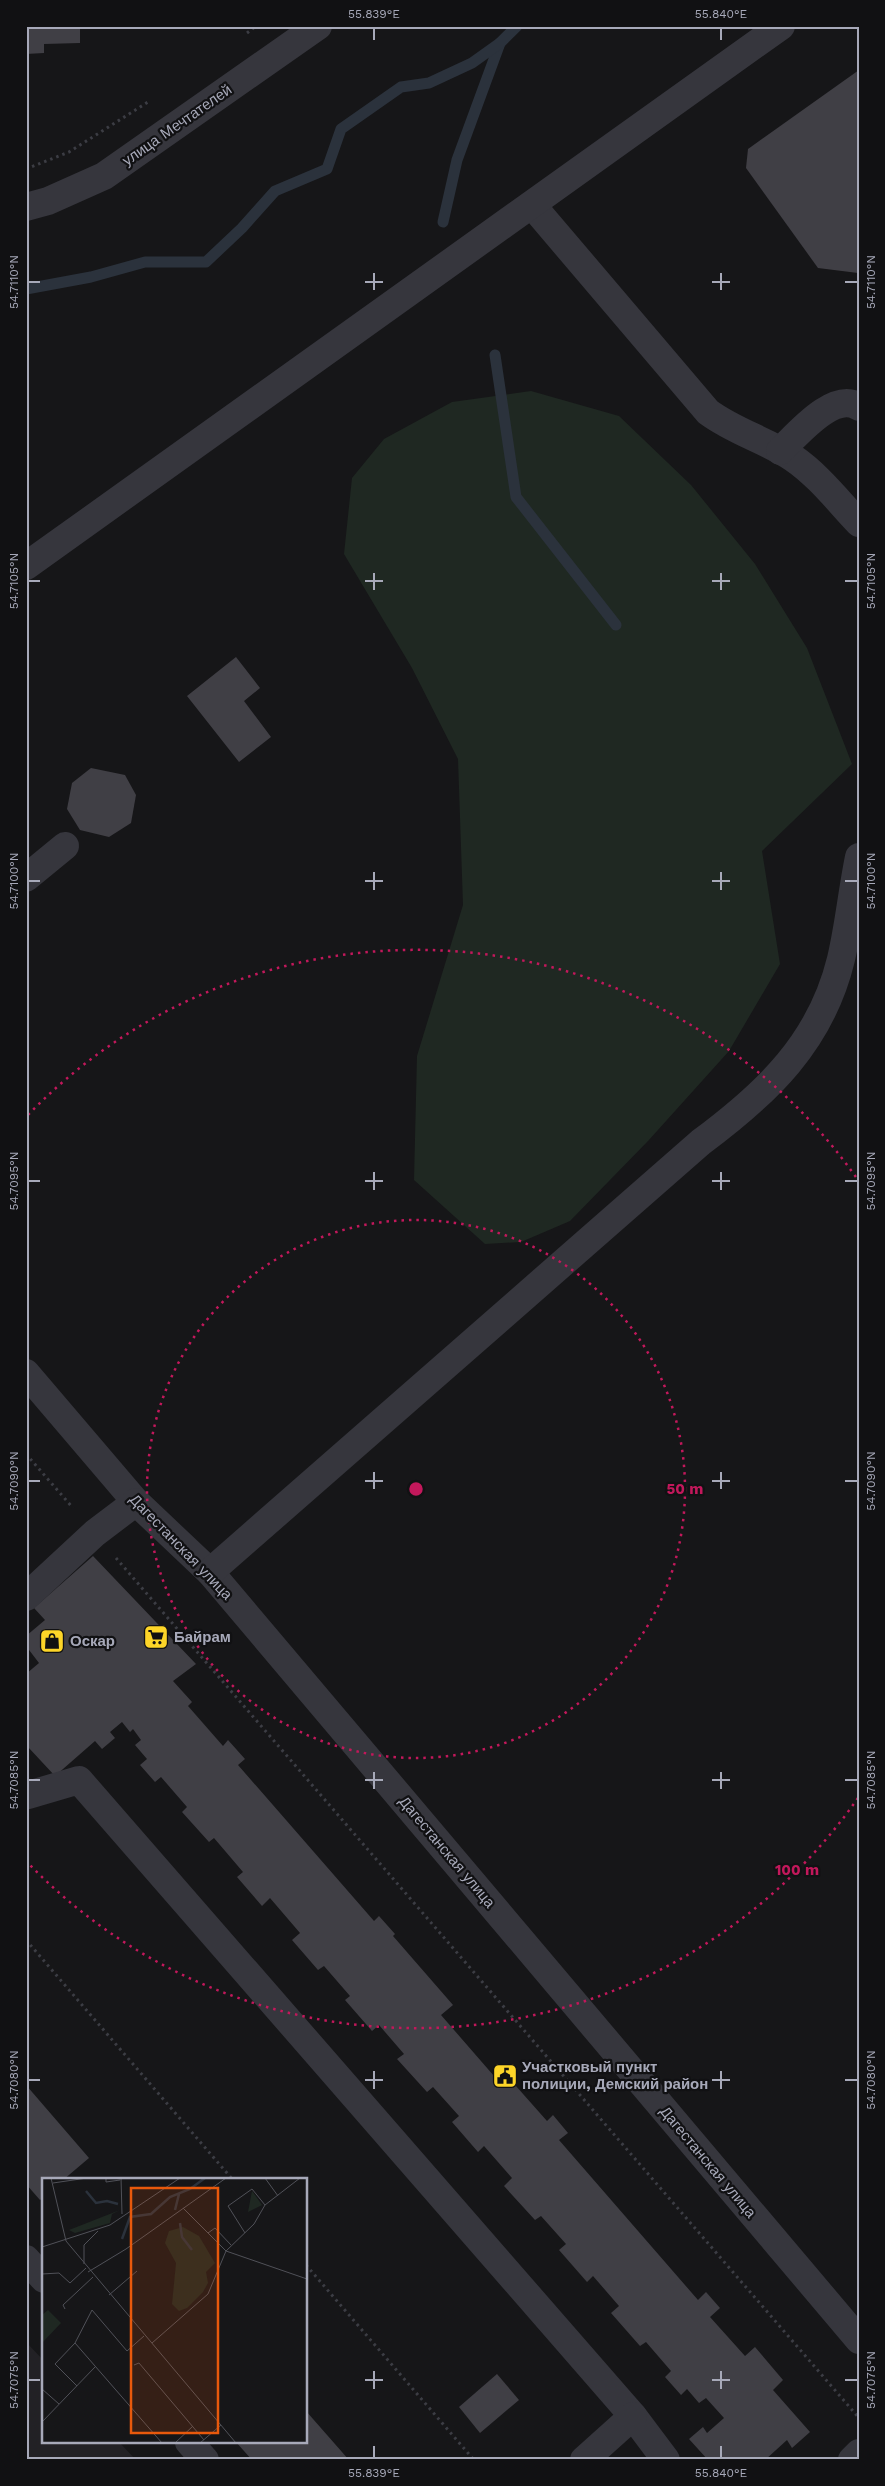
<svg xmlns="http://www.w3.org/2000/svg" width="885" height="2486" font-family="'Work Sans',sans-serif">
	<rect width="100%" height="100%" fill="#161618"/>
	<!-- built -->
	<path fill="#222125" d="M26 2342 44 2361V2442H119L136 2460H26Z"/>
	<!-- green -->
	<path fill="#1f2822" d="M531 391 619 416 691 485 755 564 807 648 852 764 762 851 780 964 729 1051 648 1141 570 1221 521 1242 485 1244 414 1180 417 1056 463 905 458 759 412 668 344 554 352 478 384 439 452 402Z"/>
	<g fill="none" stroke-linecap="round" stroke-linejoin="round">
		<!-- stream -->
		<g stroke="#2b323c" stroke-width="11">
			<path d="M443 222 457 160 500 43"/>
			<path d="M26 289 91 277 145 262H206L242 228 275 191 327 169 341 129 401 87 429 83 472 63 500 43 517 26"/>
			<path d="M495 355 516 497 616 625"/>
		</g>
	</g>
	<!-- building -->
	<g fill="#403f45">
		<path d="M26 26H80V43L44 44V53L26 54Z"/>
		<path d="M859 70V272L858 273 818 268 746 168 748 149Z"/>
		<path d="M236 657 260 688 244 701 271 737 239 762 187 696Z"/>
		<path d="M91 768 125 775 136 795 131 823 109 837 80 830 67 809 72 783Z"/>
		<path d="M93 1556 196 1664 173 1681 192 1702 188 1706 223 1746 228 1740 245 1759 238 1765 374 1921 379 1916 395 1934 393 1936 453 2005 441 2015 494 2076 501 2069 547 2121 553 2115 568 2133 559 2140 698 2300 706 2292 720 2308 710 2317 745 2356 755 2347 783 2380 773 2390 810 2432 792 2448 787 2440 765 2460H708L689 2439 703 2427 707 2433 724 2418 706 2398 699 2403 687 2389 681 2395 665 2377 671 2371 646 2342 640 2346 611 2313 619 2306 593 2276 587 2282 559 2250 566 2244 541 2216 535 2220 504 2186 512 2178 484 2146 478 2152 452 2122 459 2116 433 2087 427 2092 397 2059 404 2054 379 2025 372 2031 345 2000 350 1996 324 1966 318 1970 292 1940 300 1933 270 1898 262 1906 237 1877 243 1872 214 1838 209 1842 182 1812 187 1807 161 1777 155 1782 140 1765 147 1759 135 1745 141 1740 133 1729 130 1732 122 1722 110 1732 115 1738 102 1749 95 1741 55 1776 28 1747 26 1749V1674L39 1663 26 1646V1636L45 1620 34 1608Z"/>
		<path d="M26 2085 89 2158 63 2180H44V2197L40 2200 26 2184Z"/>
		<path d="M497 2374 519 2400 480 2433 459 2407Z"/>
		<path d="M306 2411 349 2460H252L236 2442H306Z"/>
	</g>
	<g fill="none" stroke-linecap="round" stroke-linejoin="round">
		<!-- path -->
		<g stroke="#3c3d44" stroke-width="3" stroke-dasharray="2.5 4" stroke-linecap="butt">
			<path d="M247 33 256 26"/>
			<path d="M26 169 69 152 148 102"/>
			<path d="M26 1454 73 1508"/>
			<path d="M116 1558 859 2418"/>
			<path d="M26 1940 233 2180"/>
			<path d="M306 2265 474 2460"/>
		</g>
		<!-- minor -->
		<g stroke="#36363d" stroke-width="28">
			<path d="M532 205 708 412C735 432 766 440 793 458 818 475 838 501 859 523"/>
			<path d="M26 207 48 201 104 176 318 26"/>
			<path d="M780 451C797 435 834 390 859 407"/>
			<path d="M26 566 781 26"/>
			<path d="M26 878 65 846"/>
			<path d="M26 1373 136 1502 210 1572 859 2340"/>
			<path d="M210 1572 701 1142C767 1093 821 1042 841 959 849 925 852 891 859 857"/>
			<path d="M26 1597 95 1533 136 1502"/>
			<path d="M28 1795 79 1780 633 2416 666 2460"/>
			<path d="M26 2259 44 2279"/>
			<path d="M189 2442 205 2460"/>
			<path d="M584 2460 633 2416"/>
			<path d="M852 2460 859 2453"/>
		</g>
	</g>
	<!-- ticks -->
	<path fill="none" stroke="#a7a9b9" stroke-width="2" d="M374 28V40M721 28V40M374 273V290M721 273V290M28 282H40M365 282H383M712 282H730M845 282H858M374 573V590M721 573V590M28 581H40M365 581H383M712 581H730M845 581H858M374 872V890M721 872V890M28 881H40M365 881H383M712 881H730M845 881H858M374 1172V1190M721 1172V1190M28 1181H40M365 1181H383M712 1181H730M845 1181H858M374 1472V1489M721 1472V1489M28 1481H40M365 1481H383M712 1481H730M845 1481H858M374 1772V1789M721 1772V1789M28 1780H40M365 1780H383M712 1780H730M845 1780H858M374 2071V2089M721 2071V2089M28 2080H40M365 2080H383M712 2080H730M845 2080H858M374 2371V2389M721 2371V2389M28 2380H40M365 2380H383M712 2380H730M845 2380H858M374 2446V2458M721 2446V2458"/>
	<!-- distance rings -->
	<g fill="none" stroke="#c2185b" stroke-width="2.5" stroke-dasharray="2.5 5">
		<circle cx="416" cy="1489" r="269"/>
		<path d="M858 1798A539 539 0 0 1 28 1863M28 1115A539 539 0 0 1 858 1180"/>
	</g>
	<!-- icons -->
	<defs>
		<symbol id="supermarket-square" viewBox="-11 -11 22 22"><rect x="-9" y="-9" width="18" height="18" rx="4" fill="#fdd528" stroke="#111113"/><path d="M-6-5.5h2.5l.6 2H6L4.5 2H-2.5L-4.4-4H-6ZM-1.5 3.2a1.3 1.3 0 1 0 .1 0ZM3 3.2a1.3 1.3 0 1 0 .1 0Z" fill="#111"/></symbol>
		<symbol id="shop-square" viewBox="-11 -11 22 22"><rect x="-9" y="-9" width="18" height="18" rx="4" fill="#fdd528" stroke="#111113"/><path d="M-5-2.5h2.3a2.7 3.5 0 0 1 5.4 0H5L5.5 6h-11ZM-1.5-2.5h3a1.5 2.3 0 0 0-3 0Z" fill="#111"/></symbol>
		<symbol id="civic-square" viewBox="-11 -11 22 22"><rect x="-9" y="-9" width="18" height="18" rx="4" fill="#fdd528" stroke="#111113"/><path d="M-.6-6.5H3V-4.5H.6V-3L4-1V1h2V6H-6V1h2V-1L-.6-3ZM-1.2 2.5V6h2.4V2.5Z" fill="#111"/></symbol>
	</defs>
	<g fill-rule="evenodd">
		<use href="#supermarket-square" x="142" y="1623" width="28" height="28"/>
		<use href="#shop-square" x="38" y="1627" width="28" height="28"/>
		<use href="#civic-square" x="491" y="2062" width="28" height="28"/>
	</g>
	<g text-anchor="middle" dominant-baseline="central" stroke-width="4.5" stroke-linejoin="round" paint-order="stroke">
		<!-- street labels -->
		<g font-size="15" fill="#a7a9b9" stroke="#111113">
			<text transform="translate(177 125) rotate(-35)">улица Мечтателей</text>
			<text transform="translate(181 1547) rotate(46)">Дагестанская улица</text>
			<text transform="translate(447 1852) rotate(50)">Дагестанская улица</text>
			<text transform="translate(708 2162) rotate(50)">Дагестанская улица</text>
		</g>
		<!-- poi labels -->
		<g font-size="15" font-weight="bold" fill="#a7a9b9" stroke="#111113" text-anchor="start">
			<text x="174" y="1637">Байрам</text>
			<text x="70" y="1641">Оскар</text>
			<text x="522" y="2067">Участковый пункт<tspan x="522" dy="17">полиции, Демский район</tspan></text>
		</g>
	</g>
	<!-- overview -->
	<g transform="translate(42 2178)">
		<rect width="265" height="265" fill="#161618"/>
		<path d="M210 13 220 27 206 34ZM78 32 70 36 68 45 33 55 27 52ZM141 49 157 58 173 85 164 94 166 105 161 114 145 130 137 133 130 126 134 85 123 65 127 53ZM6 132 19 145 0 165V137Z" fill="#1f2822"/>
		<path fill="none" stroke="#2b323c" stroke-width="2.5" d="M44 13 54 25 65 23 76 26M133 32 137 16M138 45 140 59 150 72M80 61 88 39 109 36 128 19 148 11 163 0"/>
		<path fill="none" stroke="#505158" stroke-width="1" d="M9 0 24 63 194 265M64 0V4L78 2M79 0 80 36M223 0 236 18M11 5 45 0M141 30 184 73 265 101M166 55 173 50 189 67M203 55 186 28 210 11 223 27M0 69 68 47 138 0M42 86V67L56 53M46 94 84 71 184 0M0 96 17 95 28 105 44 90M67 117 95 93M23 131 21 127 51 99M33 165 120 265M110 165 166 116 184 73 212 46 223 27 258 0M92 187 97 185 162 262M35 208 13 186 33 165 50 132 85 173 102 158M0 211 17 226M0 244 53 189M133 265 151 248M158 265 179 247"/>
		<path fill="#e8590c" fill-opacity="0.15" stroke="#e8590c" stroke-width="2.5" d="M89 10H176V255H89Z"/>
		<rect width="265" height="265" fill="none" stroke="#a7a9b9" stroke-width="2.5"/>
	</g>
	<circle cx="416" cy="1489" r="8" fill="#c2185b" stroke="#111113" stroke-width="2.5"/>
	<g font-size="15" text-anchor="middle" font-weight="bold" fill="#c2185b" stroke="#111113" stroke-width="4.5" stroke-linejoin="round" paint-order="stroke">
		<text x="685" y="1494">50 m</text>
		<text x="797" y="1875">100 m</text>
	</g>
	<!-- border -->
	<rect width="885" height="2486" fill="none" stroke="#111113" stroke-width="55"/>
	<rect x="28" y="28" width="830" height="2430" fill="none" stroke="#a7a9b9" stroke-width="2"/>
	<g font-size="12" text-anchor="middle" fill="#a7a9b9">
		<text x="374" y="18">55.839°E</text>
		<text x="721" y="18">55.840°E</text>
		<text transform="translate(14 282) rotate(-90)" y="4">54.7110°N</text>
		<text transform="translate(871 282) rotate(-90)" y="4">54.7110°N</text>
		<text transform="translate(14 581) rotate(-90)" y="4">54.7105°N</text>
		<text transform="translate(871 581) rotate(-90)" y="4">54.7105°N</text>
		<text transform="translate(14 881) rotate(-90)" y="4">54.7100°N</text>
		<text transform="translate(871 881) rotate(-90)" y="4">54.7100°N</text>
		<text transform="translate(14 1181) rotate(-90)" y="4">54.7095°N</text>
		<text transform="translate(871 1181) rotate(-90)" y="4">54.7095°N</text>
		<text transform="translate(14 1481) rotate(-90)" y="4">54.7090°N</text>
		<text transform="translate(871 1481) rotate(-90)" y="4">54.7090°N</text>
		<text transform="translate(14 1780) rotate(-90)" y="4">54.7085°N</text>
		<text transform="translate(871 1780) rotate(-90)" y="4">54.7085°N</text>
		<text transform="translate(14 2080) rotate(-90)" y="4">54.7080°N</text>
		<text transform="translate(871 2080) rotate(-90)" y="4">54.7080°N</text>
		<text transform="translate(14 2380) rotate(-90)" y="4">54.7075°N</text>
		<text transform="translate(871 2380) rotate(-90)" y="4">54.7075°N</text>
		<text x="374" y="2477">55.839°E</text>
		<text x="721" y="2477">55.840°E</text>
	</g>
</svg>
